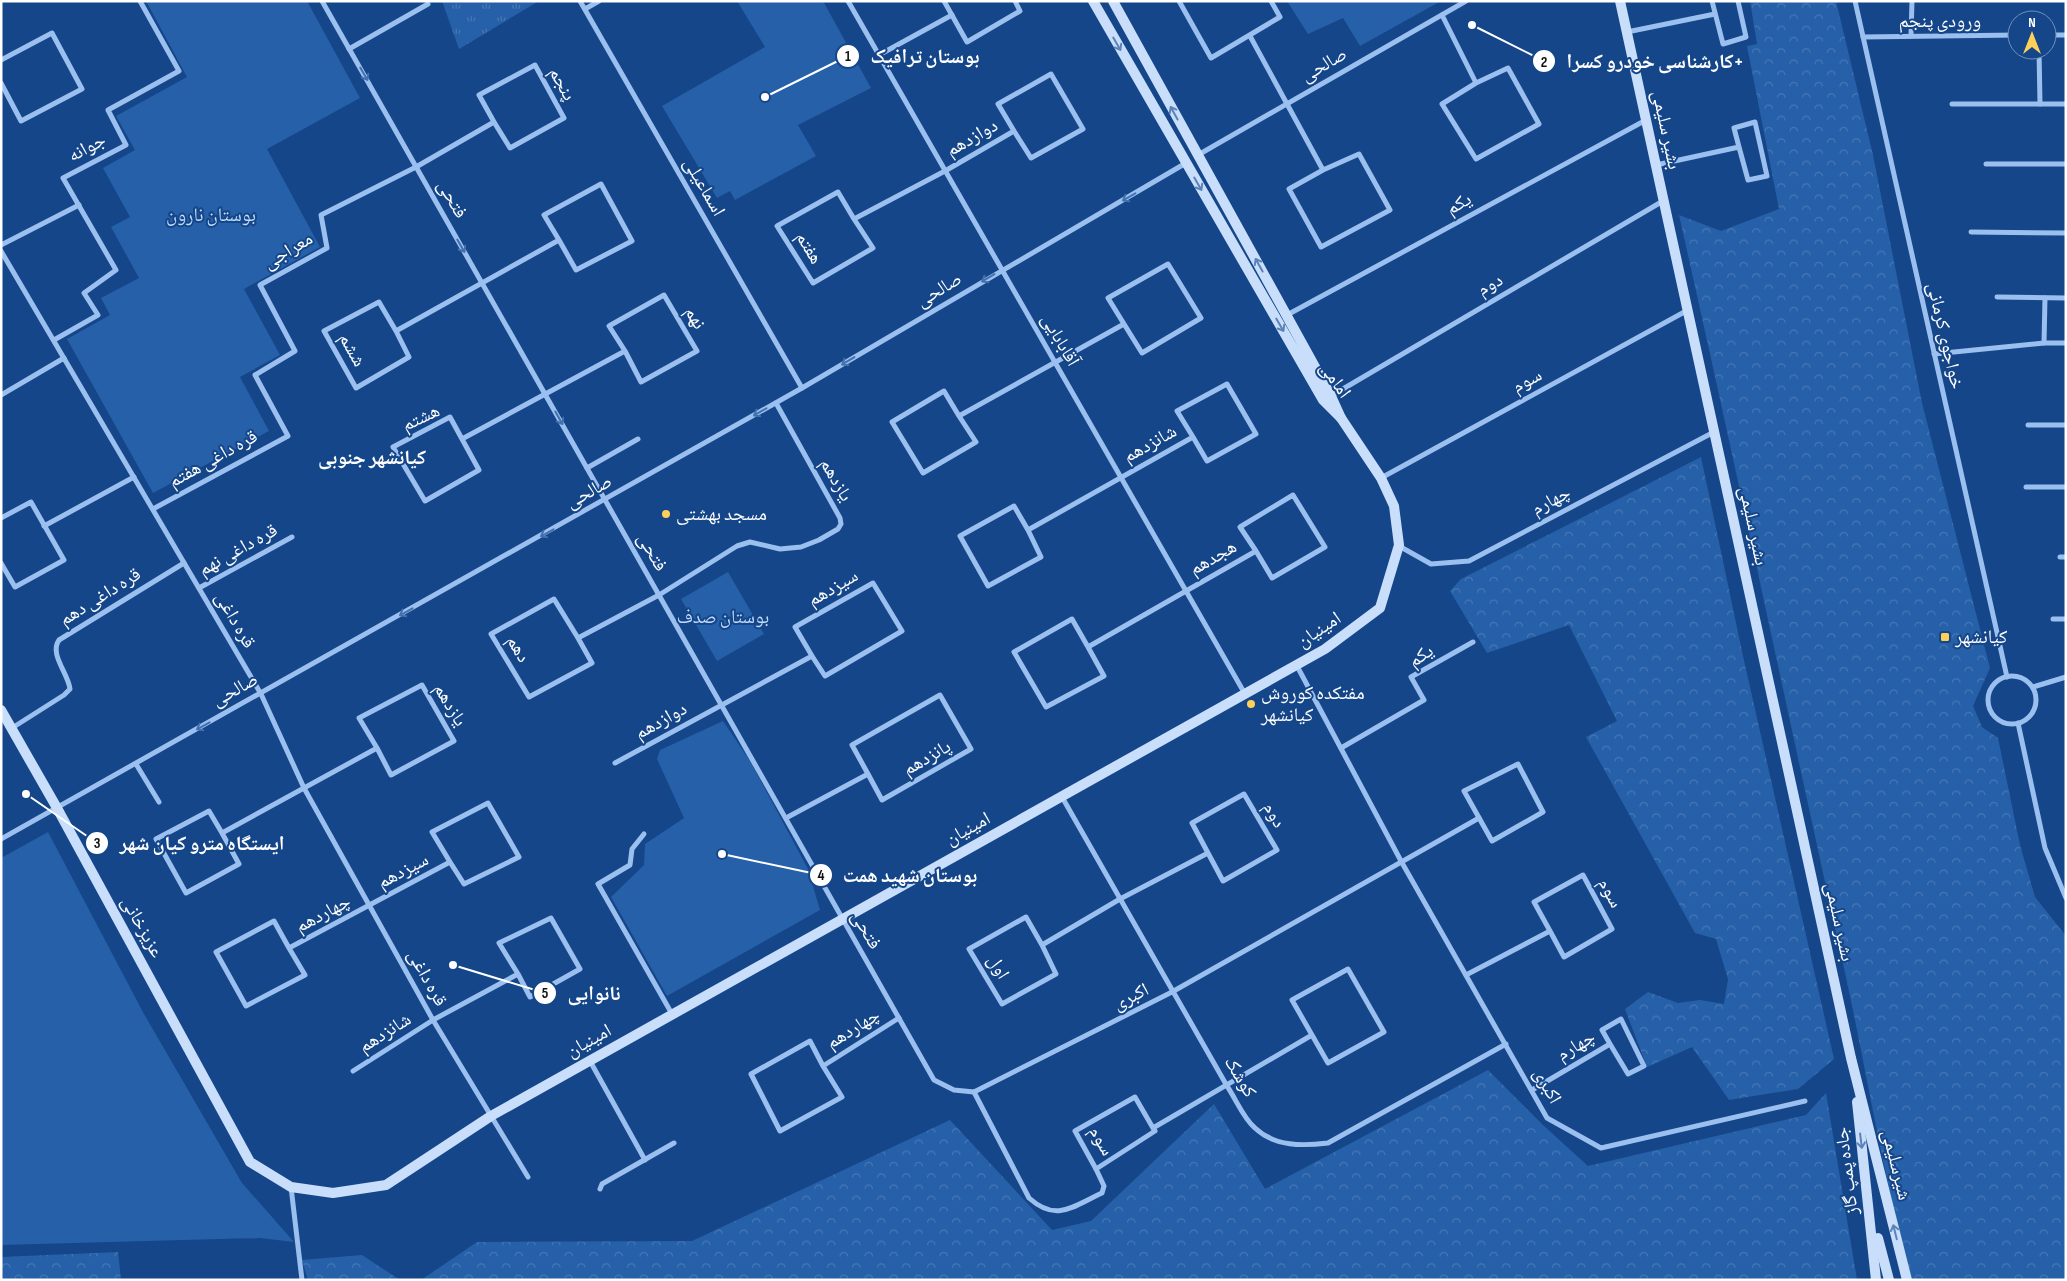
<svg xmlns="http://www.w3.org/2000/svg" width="2067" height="1281" font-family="'Sofia Sans Condensed','Noto Naskh Arabic',sans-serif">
	<defs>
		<pattern id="grass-tufts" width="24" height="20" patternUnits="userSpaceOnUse" patternTransform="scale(1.25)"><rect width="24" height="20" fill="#2660a8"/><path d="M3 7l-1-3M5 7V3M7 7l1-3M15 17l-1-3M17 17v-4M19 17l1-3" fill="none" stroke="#4778b5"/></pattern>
		<pattern id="forest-crowns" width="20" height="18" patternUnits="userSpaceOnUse" patternTransform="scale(1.25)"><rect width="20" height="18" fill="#2660a8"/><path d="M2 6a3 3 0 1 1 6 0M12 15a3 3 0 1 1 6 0" fill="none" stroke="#4778b5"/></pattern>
	</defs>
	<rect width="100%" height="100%" fill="#144689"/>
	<!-- grass -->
	<path fill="url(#grass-tufts)" d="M442 1H539L459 49Z"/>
	<!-- forest -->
	<g fill="url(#forest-crowns)">
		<path d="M1750 1H1836L1873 155 1922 403 1990 668 1973 706 1982 727 1998 738 2020 845 2035 897 2066 936V1280H1912C1882 1174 1866 1066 1842 959 1787 711 1735 462 1679 215L1721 231 1779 209 1747 46 1757 44Z"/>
		<path d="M1701 457 1743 656 1834 1059 1798 1089 1729 1100 1692 1047 1647 1067 1625 1009 1648 992 1678 1003 1700 1000 1724 1004 1728 979 1716 939 1695 933 1586 737 1617 721 1569 625 1487 653 1450 591 1461 579Z"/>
		<path d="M1488 1070 1544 1126 1588 1166 1806 1115 1826 1093 1857 1280H421L477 1242 692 1241 950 1120 1052 1230 1091 1221 1214 1104 1265 1189Z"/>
		<path d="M118 1252 121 1280H1V1257Z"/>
		<path d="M362 1255 400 1280H308L302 1260Z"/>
	</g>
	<!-- green -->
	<g fill="#2660a8">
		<path d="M146 1H307L360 98 267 149 320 247 244 289 280 355 240 377 269 431 153 493 67 339 110 315 101 298 139 278 111 227 130 217 103 168 135 150 116 116 187 77Z"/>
		<path d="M737 1H823L871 88 798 125 816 156 735 200 730 191 717 198 662 106 765 47Z"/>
		<path d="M1287 1H1441L1360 46 1343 18 1308 34Z"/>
		<path d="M728 572 764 634 717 661 681 599Z"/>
		<path d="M723 721 750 761 808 869 820 910 667 996 611 897 644 865 645 844 684 818 657 759 660 750Z"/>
		<path d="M48 832 144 1014 242 1183 294 1242 260 1238 1 1245V858Z"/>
	</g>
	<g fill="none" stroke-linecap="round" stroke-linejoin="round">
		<!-- street -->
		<g stroke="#9bc0ef" stroke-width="5">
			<path d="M322 1 934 1080 954 1090 974 1092"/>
			<path d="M580 1 802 388"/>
			<path d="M848 1 1245 694"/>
			<path d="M944 1 967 42 1020 11 1015 1"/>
			<path d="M1179 1 1211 58 1280 17 1271 1"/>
			<path d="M1712 1 1723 44 1746 37 1738 1"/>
			<path d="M1855 1 2007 677"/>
			<path d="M585 9 599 1"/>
			<path d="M1442 15 1476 83 1508 68 1539 124 1476 159 1442 104 1476 83"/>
			<path d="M1627 32 1715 14"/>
			<path d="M2047 35H2066"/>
			<path d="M1250 36 1323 170 1289 189 1321 247 1390 210 1359 154 1323 170"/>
			<path d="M1911 36 1912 1"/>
			<path d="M1863 37 2017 35"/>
			<path d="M349 49 428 4"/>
			<path d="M2039 50 2040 104"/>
			<path d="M879 55 952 15"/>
			<path d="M1 60 52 33 82 89 21 121 1 83"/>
			<path d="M1952 104H2066"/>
			<path d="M1198 155 1466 1"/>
			<path d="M1986 164H2066"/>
			<path d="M1656 165 1739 147 1734 128 1755 122 1767 176 1748 180 1739 147"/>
			<path d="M854 219 873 248 813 283 777 226 838 192 854 219 945 171 1014 131 998 104 1051 74 1083 129 1031 158 1014 131"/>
			<path d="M1971 232 2066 233"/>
			<path d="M1 245 79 205"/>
			<path d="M1 251 261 694 304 788 433 1020 528 1177"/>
			<path d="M1997 297 2066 298"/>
			<path d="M1287 315 1646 120"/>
			<path d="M396 331 409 357 356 388 324 331 379 302 396 331 559 240 544 215 601 184 632 241 576 270 559 240"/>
			<path d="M54 340 98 315 84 293 116 270 63 178 126 145 108 110 179 71 140 1"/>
			<path d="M2044 343 2045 298"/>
			<path d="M1934 354 2044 343H2066"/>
			<path d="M1 395 64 358"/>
			<path d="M1331 396 1663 201"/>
			<path d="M959 416 976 442 923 473 892 422 944 391 959 416 1124 324 1108 298 1168 264 1201 318 1142 353 1124 324"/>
			<path d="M2028 425H2066"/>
			<path d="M462 439 479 470 425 501 393 447 450 417 462 439 625 351 609 326 664 295 697 351 641 382 625 351"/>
			<path d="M587 468 638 439"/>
			<path d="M1381 478 1688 310"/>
			<path d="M2026 487H2066"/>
			<path d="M153 509 288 436 255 375 295 351 260 285 327 248 321 215 416 167 494 122 479 95 535 65 564 118 510 148 494 122"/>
			<path d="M1 518 31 502 64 560 15 587 1 563"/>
			<path d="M44 526 134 477"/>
			<path d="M1028 530 1041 557 988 586 960 536 1014 506 1028 530 1193 437 1177 411 1227 384 1256 434 1207 461 1193 437"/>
			<path d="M1399 546 1431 564 1469 561 1714 432"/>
			<path d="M2060 557H2066"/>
			<path d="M199 588 292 537"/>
			<path d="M2053 619H2066"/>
			<path d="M578 638 592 663 529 697 491 634 554 599 578 638 659 595 737 546 750 542 780 549 801 547 819 540 838 529 841 524 840 518 776 403"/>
			<path d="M1088 647 1104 676 1046 707 1014 652 1072 619 1088 647 1256 551 1240 527 1293 495 1325 547 1272 578 1256 551"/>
			<path d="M1297 666 1401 861 1547 1118 1601 1148 1805 1101"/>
			<circle cx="2012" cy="700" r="24"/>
			<path d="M2033 687 2066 677"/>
			<path d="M2018 723 2045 848 2066 898"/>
			<path d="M12 728 64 695 70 689C68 673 49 654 59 640L184 563"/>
			<path d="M1341 748 1424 700 1411 677 1473 642"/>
			<path d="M615 763 812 656 795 627 873 583 902 631 825 676 812 656"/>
			<path d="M136 764 159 802"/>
			<path d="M1518 764 1543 812 1492 841 1464 791Z"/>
			<path d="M1062 797 1227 1086C1236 1099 1243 1118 1255 1128 1275 1147 1303 1146 1328 1143L1506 1044"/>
			<path d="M786 818 868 774 852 745 940 695 971 749 882 800 868 774"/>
			<path d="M222 833 239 864 186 893 156 839 209 811 222 833 377 748 359 718 422 685 454 741 391 775 377 748"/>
			<path d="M644 834 632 849 630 865 598 884 672 1014"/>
			<path d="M1 839 802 388 1186 163"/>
			<path d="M1042 945 1056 974 1002 1004 969 949 1026 917 1042 945 1120 899 1208 853 1192 823 1244 794 1277 850 1223 881 1208 853"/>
			<path d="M289 948 305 975 246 1006 216 952 274 921 289 948 450 862 432 832 488 803 519 857 464 884 450 862"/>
			<path d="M1466 975 1550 931 1534 902 1583 875 1612 929 1564 957 1550 931"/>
			<path d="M590 1061 645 1160"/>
			<path d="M823 1066 842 1097 780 1131 751 1074 810 1041 823 1066 899 1018"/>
			<path d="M353 1071 433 1020 518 974 499 943 551 918 580 969 530 997 518 974"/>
			<path d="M1532 1090 1610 1044 1602 1030 1621 1019 1644 1066 1628 1074 1610 1044"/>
			<path d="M974 1092 1172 992 1479 818"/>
			<path d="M974 1092 1029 1198C1057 1223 1073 1206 1102 1193L1104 1186 1096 1169"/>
			<path d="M1153 1128 1155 1131 1096 1169 1075 1131 1135 1097 1153 1128 1312 1035 1292 1000 1348 969 1384 1032 1328 1063 1312 1035"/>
			<path d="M291 1187 302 1280"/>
			<path d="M600 1189 602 1184 674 1143"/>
		</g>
		<!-- secondary -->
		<g stroke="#c8defb" stroke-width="10">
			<path d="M1093 1 1323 400 1341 418 1331 396 1113 1"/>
			<path d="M1620 1 1851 1058 1907 1280"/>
			<path d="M1 710 57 808 250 1162 291 1187 333 1193 386 1185 491 1116 1325 649 1380 608 1399 545 1394 506 1381 478 1341 418"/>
			<path d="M1857 1102 1876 1280"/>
			<path d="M1878 1238 1889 1280"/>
		</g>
	</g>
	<!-- one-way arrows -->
	<defs><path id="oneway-shaft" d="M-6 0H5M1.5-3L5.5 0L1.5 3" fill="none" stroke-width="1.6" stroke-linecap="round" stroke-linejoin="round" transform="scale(1.25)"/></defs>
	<g stroke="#5c83b7">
		<use href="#oneway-shaft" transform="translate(1117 44) rotate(60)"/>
		<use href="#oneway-shaft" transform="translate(1174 113) rotate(-119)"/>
		<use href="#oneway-shaft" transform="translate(1198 184) rotate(60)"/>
		<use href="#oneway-shaft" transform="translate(1259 265) rotate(-119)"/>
		<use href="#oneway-shaft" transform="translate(1280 325) rotate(60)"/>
		<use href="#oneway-shaft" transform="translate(1861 1141) rotate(83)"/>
		<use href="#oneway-shaft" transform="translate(1895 1232) rotate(-104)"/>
	</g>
	<g stroke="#4371ad">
		<use href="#oneway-shaft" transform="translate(364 74) rotate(60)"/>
		<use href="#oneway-shaft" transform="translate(1129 197) rotate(150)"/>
		<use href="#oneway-shaft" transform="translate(461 246) rotate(60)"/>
		<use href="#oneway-shaft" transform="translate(988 278) rotate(149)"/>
		<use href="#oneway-shaft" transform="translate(848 361) rotate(149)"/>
		<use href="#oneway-shaft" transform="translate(760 412) rotate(150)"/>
		<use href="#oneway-shaft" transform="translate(559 418) rotate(61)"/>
		<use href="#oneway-shaft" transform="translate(547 533) rotate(151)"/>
		<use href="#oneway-shaft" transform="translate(406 612) rotate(151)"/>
		<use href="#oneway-shaft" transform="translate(203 726) rotate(151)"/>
	</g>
	<!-- markers -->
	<g fill="#ffd059" stroke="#144689" stroke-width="2">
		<circle cx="666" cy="514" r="5"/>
		<rect x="1940" y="632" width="10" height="10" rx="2.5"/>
		<circle cx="1251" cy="704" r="5"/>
	</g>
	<g text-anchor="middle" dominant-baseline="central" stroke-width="4" stroke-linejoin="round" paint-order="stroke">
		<!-- street labels -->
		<g font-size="19" fill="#fff" stroke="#144689">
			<text x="1940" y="21">ورودی پنجم</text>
			<text transform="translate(1324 65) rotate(-30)">صالحی</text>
			<text transform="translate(562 84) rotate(61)">پنجم</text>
			<text transform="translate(1666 130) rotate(78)">بشیر سلیمی</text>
			<text transform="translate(972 138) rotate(-30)">دوازدهم</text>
			<text transform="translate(87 148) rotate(-28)">جوانه</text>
			<text transform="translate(704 187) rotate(60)">اسماعیلی</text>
			<text transform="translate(452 199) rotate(60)">فتحی</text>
			<text transform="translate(1459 204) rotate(-29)">یکم</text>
			<text transform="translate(809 248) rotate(59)">هفتم</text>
			<text transform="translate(288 251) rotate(-31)">معراجی</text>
			<text transform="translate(1490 285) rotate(-30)">دوم</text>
			<text transform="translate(939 290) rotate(-31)">صالحی</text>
			<text transform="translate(695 318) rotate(60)">نهم</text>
			<text transform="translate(1945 336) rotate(77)">خواجوی کرمانی</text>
			<text transform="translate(1060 340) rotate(60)">آقابابایی</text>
			<text transform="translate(352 350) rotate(61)">ششم</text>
			<text transform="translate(1335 380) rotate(55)">امامی</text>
			<text transform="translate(1527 381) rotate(-29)">سوم</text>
			<text transform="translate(421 418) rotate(-25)">هشتم</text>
			<text transform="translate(1150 444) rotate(-29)">شانزدهم</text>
			<text transform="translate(213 459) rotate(-29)">قره داغی هفتم</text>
			<text transform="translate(836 480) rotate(60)">یازدهم</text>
			<text transform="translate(589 492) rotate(-29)">صالحی</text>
			<text transform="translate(1551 501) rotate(-28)">چهارم</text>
			<text transform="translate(1753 526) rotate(78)">بشیر سلیمی</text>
			<text transform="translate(238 550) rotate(-29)">قره داغی نهم</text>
			<text transform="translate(652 552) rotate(60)">فتحی</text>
			<text transform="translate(1213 558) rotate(-30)">هجدهم</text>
			<text transform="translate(833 588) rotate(-30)">سیزدهم</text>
			<text transform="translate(100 597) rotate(-32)">قره داغی دهم</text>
			<text transform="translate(235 620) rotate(60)">قره داغی</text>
			<text transform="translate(1319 630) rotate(-34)">امینیان</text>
			<text transform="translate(518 649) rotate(59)">دهم</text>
			<text transform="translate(1421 656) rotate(-34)">یکم</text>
			<text transform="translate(235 690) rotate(-29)">صالحی</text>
			<text transform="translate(450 705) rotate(59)">یازدهم</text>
			<text transform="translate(661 721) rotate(-29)">دوازدهم</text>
			<text transform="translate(927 758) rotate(-30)">پانزدهم</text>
			<text transform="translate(1274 815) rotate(60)">دوم</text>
			<text transform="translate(968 829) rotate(-29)">امینیان</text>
			<text transform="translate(403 871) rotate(-28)">سیزدهم</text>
			<text transform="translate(1610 893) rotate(61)">سوم</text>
			<text transform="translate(323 914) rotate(-28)">چهاردهم</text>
			<text transform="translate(1839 922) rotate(78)">بشیر سلیمی</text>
			<text transform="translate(142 927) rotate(61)">عزیزخانی</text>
			<text transform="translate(866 930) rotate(60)">فتحی</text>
			<text transform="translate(998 967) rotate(59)">اول</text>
			<text transform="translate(427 978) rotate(61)">قره داغی</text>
			<text transform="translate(1131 997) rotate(-27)">اکبری</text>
			<text transform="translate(853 1029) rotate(-32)">چهاردهم</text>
			<text transform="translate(385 1033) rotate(-32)">شانزدهم</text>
			<text transform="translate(589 1041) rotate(-29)">امینیان</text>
			<text transform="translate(1576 1046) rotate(-31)">چهارم</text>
			<text transform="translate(1240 1077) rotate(59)">کوشک</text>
			<text transform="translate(1547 1086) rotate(60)">اکبری</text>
			<text transform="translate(1101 1141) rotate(60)">سوم</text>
			<text transform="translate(1896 1165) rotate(76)">شیرسلیمی</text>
			<text transform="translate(1847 1171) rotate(-97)">جاده پمپ گاز</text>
		</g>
		<!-- park labels -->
		<g font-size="19" fill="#c1dbfb" stroke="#144689">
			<text x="211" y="215">بوستان نارون</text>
			<text x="723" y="617">بوستان صدف</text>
		</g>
		<!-- poi labels -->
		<g font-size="19" fill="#fff" stroke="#144689" text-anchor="start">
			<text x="676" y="514">مسجد بهشتی</text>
			<text x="1955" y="637">کیانشهر</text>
			<text x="1261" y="693">مفتکده کوروش<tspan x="1261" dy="22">کیانشهر</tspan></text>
		</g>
		<!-- neighbourhood labels -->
		<g font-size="20" font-weight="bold" fill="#fff" stroke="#144689">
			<text x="372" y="458">کیانشهر جنوبی</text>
		</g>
	</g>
	<!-- callouts -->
	<path fill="none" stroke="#fff" stroke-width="2" d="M765 97L848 56M1472 25L1544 61M26 794L97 843M722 854L821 875M453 965L545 993"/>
	<g fill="#fff" stroke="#144689" stroke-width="2">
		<circle cx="765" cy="97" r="5"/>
		<circle cx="1472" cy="25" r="5"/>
		<circle cx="26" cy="794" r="5"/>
		<circle cx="722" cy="854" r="5"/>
		<circle cx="453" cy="965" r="5"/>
		<circle cx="848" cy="56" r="12"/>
		<circle cx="1544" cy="61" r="12"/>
		<circle cx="97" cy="843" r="12"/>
		<circle cx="821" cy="875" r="12"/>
		<circle cx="545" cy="993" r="12"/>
	</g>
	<g font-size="15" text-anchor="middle" font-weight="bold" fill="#111">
		<text x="848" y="61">1</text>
		<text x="1544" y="67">2</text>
		<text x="97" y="848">3</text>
		<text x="821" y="880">4</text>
		<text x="545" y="998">5</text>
	</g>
	<g font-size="20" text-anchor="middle" font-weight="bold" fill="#fff" stroke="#144689" stroke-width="4" stroke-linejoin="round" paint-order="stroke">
		<text x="925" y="63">بوستان ترافیک</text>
		<text x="1655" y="68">کارشناسی خودرو کسرا+</text>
		<text x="202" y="850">ایستگاه مترو کیان شهر</text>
		<text x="910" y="882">بوستان شهید همت</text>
		<text x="594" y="1000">نانوایی</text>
	</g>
	<!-- border -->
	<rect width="2067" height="1281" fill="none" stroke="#ffffff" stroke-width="5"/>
	<!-- north arrow -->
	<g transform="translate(2032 35)"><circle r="24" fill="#144689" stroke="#7290b8"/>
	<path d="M0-4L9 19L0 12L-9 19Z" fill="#ffd059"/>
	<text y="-8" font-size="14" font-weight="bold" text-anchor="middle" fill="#ffffff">N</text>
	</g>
</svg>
